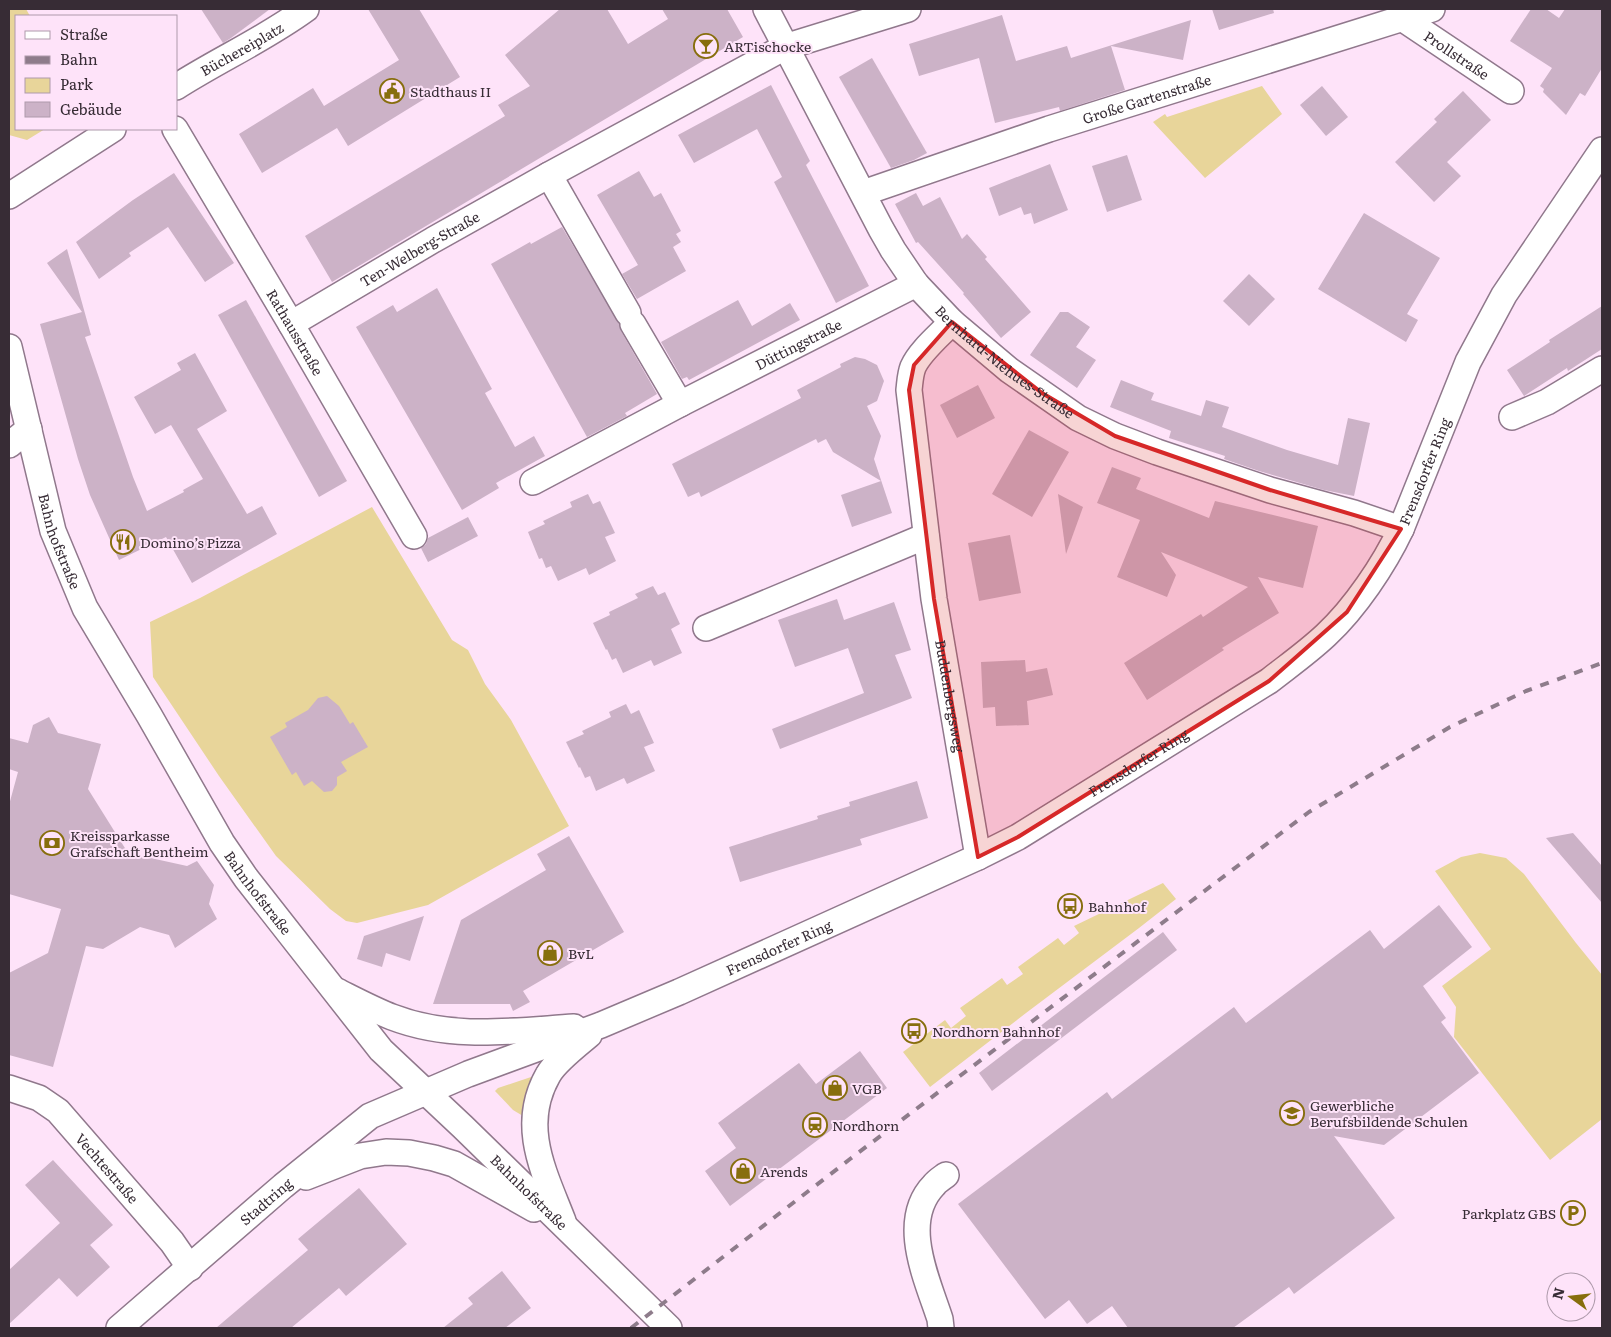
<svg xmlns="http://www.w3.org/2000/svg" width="1611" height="1337" font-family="Literata,serif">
	<rect width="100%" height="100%" fill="#fee3f9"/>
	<!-- green -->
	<g fill="#e8d59a">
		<path d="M9 9H26L30 16H16V129H45L27 140 9 135Z"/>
		<path d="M1262 86 1282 114 1205 178 1153 122 1165 114 1167 117Z"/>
		<path d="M372 507 452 640 468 650 485 684 511 720 569 826 428 905 357 923 346 921 330 909 276 856 219 776 153 677 150 622 200 598Z"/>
		<path d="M1480 853 1506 858 1524 874 1576 943 1602 975V1119L1550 1160 1454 1037 1456 1007 1442 986 1491 949 1435 871 1461 857Z"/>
		<path d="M1163 883 1176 899 1139 928 1026 1013 930 1087 903 1052 945 1020 951 1028 966 1016 960 1008 1002 978 1007 985 1023 974 1018 967 1058 938 1064 945 1079 933 1074 926Z"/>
		<path d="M537 1075 523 1116 513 1110 495 1091 498 1088Z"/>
	</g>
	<!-- building -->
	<g fill="#ccb2c7">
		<path d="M201 9H270L231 38 223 43Z"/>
		<path d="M368 9H419L460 77 348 146 337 128 262 173 239 134 313 88 324 106 399 60Z"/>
		<path d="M560 9H607L628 44 668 19 662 9H727L743 37 332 282 305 236 505 116 498 105 530 86 505 55Z"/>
		<path d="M1212 9H1273L1274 13 1219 30Z"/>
		<path d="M1531 9H1546L1559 18 1565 9H1602V68L1585 96 1580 93 1566 115 1543 92 1544 89 1540 86 1552 68 1510 41Z"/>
		<path d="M1002 15 1016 61 1067 46 1071 58 1191 20 1183 60 1111 46 1125 90 1060 111 1059 107 995 123 979 58 919 76 909 44Z"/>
		<path d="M872 58 927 153 914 160 891 168 839 77Z"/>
		<path d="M771 85 810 161 806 165 869 286 836 303 774 182 782 177 757 129 694 163 678 135Z"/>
		<path d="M1322 86 1348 117 1326 136 1300 105Z"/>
		<path d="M1463 91 1491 120 1447 162 1461 176 1434 202 1395 162 1437 122 1434 119Z"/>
		<path d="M1127 155 1142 200 1107 212 1092 166Z"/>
		<path d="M1050 164 1068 210 1034 224 1031 213 1024 215 1021 207 999 216 989 188Z"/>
		<path d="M639 171 654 197 661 193 681 231 676 234 681 242 673 247 686 271 637 299 622 274 638 265 597 195Z"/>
		<path d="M174 173 234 263 205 282 168 227 129 253 131 256 99 279 76 242 133 200Z"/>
		<path d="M916 193 923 206 940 197 962 239 967 234 987 257 985 259 1031 312 1001 338 963 294 964 293 918 242 916 243 895 204Z"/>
		<path d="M1364 213 1440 258 1407 314 1418 320 1406 342 1318 289Z"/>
		<path d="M562 227 619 323 621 331 657 394 625 413 627 416 587 437 491 264 530 242 531 244Z"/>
		<path d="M67 249 91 335 85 337 133 477 147 511 184 492 183 490 203 479 171 425 155 434 134 397 181 370 177 363 195 353 227 411 197 429 247 514 262 506 277 534 192 583 166 537 119 560 90 495 78 459 40 324 82 312 47 263Z"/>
		<path d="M1249 274 1275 299 1249 326 1223 301Z"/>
		<path d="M437 288 492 389 485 393 515 447 534 436 545 456 496 483 499 488 462 510 356 327 393 305 397 312Z"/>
		<path d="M246 300 347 481 319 497 218 315Z"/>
		<path d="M738 300 752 326 790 303 800 320 689 380 687 377 682 379 661 342Z"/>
		<path d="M1602 306V349L1568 371 1567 368 1524 396 1507 370 1550 342 1549 340Z"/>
		<path d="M1060 312H1068L1090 327 1076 347 1096 360 1077 388 1030 355Z"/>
		<path d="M855 357 865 359 877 365 884 381 877 401 867 406 881 436 874 459 892 513 852 527 841 495 881 481 833 452 826 439 818 443 816 439 701 497 699 492 688 497 672 464 801 398 797 390 841 367 840 364Z"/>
		<path d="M1121 380 1154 393 1151 400 1201 416 1206 400 1229 407 1222 427 1287 450 1338 465 1348 418 1370 423 1354 496 1324 490 1259 471 1224 459 1225 456 1169 438 1171 431 1110 407Z"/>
		<path d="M978 385 995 418 957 438 940 405Z"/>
		<path d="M1029 430 1069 452 1032 517 992 494Z"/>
		<path d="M1112 467 1141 478 1136 489 1209 518 1215 501 1318 526 1303 588 1258 577 1279 613 1222 648 1224 650 1147 700 1124 663 1201 614 1203 617 1248 587 1161 552 1176 575 1167 597 1117 577 1140 520 1097 503Z"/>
		<path d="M588 494 593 504 600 501 615 533 605 537 616 561 589 575 586 568 558 581 551 566 546 568 542 558 539 559 528 532 545 524 543 521 572 507 570 502Z"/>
		<path d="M1058 494 1083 507 1066 554Z"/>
		<path d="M468 517 478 536 428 562 421 548 426 544 428 538Z"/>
		<path d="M1010 535 1021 593 979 601 968 543Z"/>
		<path d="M653 586 658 595 665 592 680 624 671 629 682 653 654 666 651 660 623 673 616 658 612 660 607 649 606 650 593 623 610 615 609 612 638 598 635 594Z"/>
		<path d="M837 599 844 620 894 602 911 650 895 655 912 698 780 749 772 729 864 693 848 648 795 667 778 620Z"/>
		<path d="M1025 660 1026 672 1047 668 1053 695 1027 701 1029 725 996 726 995 707 983 708 981 662Z"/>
		<path d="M327 696 339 706 350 724 353 722 368 747 341 762 347 771 337 777V785L332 791 324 792 312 781 304 786 296 772 292 775 270 737 287 727 285 723 308 710 318 698Z"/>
		<path d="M626 704 631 714 639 710 654 743 644 747 655 771 627 784 624 778 596 791 590 776 585 778 580 767 579 768 566 742 584 734 582 731 611 717 609 712Z"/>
		<path d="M49 717 58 733 101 744 88 789 128 853 187 866 197 861 214 885 209 904 217 919 175 948 169 935 140 927 103 949 86 946 53 1067 9 1055V973L48 953 61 909 9 894V805L18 772 9 769V738L28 743 33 725Z"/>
		<path d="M917 781 928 818 860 839 862 845 740 882 729 847 818 819 817 816 850 806 849 802Z"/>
		<path d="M1573 833 1602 866V903L1546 838Z"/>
		<path d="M569 836 624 932 523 991 530 1002 513 1011 510 1004H433L461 920 546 870 537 854Z"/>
		<path d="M1439 905 1472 947 1423 986 1446 1018 1441 1022 1479 1073 1384 1145 1334 1136 1395 1218 1294 1294 1289 1287 1233 1328H1128L1112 1306 1087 1324 1069 1300 1045 1319 958 1204 1107 1092 1112 1099 1234 1007 1246 1023 1370 930 1384 949Z"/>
		<path d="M424 916 410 961 386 953 382 967 357 959 364 936Z"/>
		<path d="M1163 932 1177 950 992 1091 979 1073Z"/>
		<path d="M860 1051 887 1088 730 1206 705 1171 736 1148 718 1123 799 1063 816 1084Z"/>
		<path d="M53 1160 113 1225 90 1245 110 1267 77 1297 59 1278 9 1324V1270L60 1223 25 1185Z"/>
		<path d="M359 1188 407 1244 346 1296 339 1288 291 1328H216L308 1250 298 1239Z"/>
		<path d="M502 1271 531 1308 505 1328H443L473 1304 468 1298Z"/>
	</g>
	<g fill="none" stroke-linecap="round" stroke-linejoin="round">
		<defs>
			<g id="minor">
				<path id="s1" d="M766 9 881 229 893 250 916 284 952 322 1009 370 1078 418 1115 436 1157 452 1270 490 1354 513 1401 529"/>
				<path id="s2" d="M1402 18 1511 91"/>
				<path id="s3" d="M176 87C218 60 265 39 306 9"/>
				<path id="s4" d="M175 129 291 324 414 536"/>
				<path d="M549 175 628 313"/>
				<path id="s5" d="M863 193 1049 129 1432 9"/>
				<path d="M9 196 113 129"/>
				<path id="s6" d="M952 322C941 334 920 351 913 367 910 375 910 382 909 390L934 599 978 857"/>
				<path id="s7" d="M291 324 433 240 549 175 785 47 908 9"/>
				<path d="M633 324 680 404"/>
				<path id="s8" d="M9 347 53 531 85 608 149 715 222 843 246 878 381 1050 463 1127 669 1328"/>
				<path d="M1512 417 1547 402 1602 369"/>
				<path d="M9 445 29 429"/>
				<path id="s9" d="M533 482 680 404 916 284"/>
				<path d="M706 628 926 536"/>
				<path d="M337 991C355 1000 374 1010 392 1017 452 1040 512 1031 574 1027"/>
				<path id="s10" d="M9 1088 39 1098 58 1111 172 1242 190 1268"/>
				<path d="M306 1177 360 1156 386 1152 409 1153 434 1158 454 1164 534 1209"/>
				<path d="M563 1221C544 1172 519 1126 548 1075 555 1062 577 1045 589 1035"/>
				<path id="s11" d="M119 1328 283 1186 370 1116 468 1074 601 1025 679 992 978 857 1018 837 1269 681C1288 666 1308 652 1326 635 1355 608 1384 565 1401 529L1468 362 1504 295 1602 150"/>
				<path d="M941 1328 940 1319C927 1279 899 1221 934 1185 937 1181 942 1178 946 1175"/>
			</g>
		</defs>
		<!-- minor casing -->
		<use href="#minor" stroke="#90788c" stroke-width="28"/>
		<!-- minor -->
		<use href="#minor" stroke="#fff" stroke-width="25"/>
		<!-- rail -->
		<path stroke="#8e7c8b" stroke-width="4" stroke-dasharray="9 9" stroke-linecap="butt" d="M631 1328 850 1159 1309 812 1450 727 1526 691 1602 663"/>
	</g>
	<!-- marked area -->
	<path fill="#d62828" fill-opacity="0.2" stroke="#d62828" stroke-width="4" stroke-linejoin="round" d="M952 322 1042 393 1115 436 1270 490 1401 529 1347 612 1269 681 1018 837 978 857 934 599 909 390 914 365Z"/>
	<!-- icons -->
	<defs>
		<symbol id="bar-ring" viewBox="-11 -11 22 22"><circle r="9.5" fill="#fee3f9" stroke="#876e0d" stroke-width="1.5"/><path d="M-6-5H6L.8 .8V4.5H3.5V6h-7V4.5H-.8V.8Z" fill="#876e0d"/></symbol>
		<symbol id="civic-ring" viewBox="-11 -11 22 22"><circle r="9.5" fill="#fee3f9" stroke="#876e0d" stroke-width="1.5"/><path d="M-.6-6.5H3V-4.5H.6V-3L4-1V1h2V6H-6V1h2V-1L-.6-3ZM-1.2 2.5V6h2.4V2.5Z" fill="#876e0d"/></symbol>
		<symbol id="restaurant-ring" viewBox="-11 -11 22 22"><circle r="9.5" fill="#fee3f9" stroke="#876e0d" stroke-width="1.5"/><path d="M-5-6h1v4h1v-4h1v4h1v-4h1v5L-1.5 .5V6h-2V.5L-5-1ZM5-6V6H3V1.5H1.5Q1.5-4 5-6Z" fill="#876e0d"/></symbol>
		<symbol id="bank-ring" viewBox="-11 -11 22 22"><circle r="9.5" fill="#fee3f9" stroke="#876e0d" stroke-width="1.5"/><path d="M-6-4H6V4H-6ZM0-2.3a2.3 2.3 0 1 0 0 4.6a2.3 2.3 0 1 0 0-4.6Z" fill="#876e0d"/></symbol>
		<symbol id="bus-ring" viewBox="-11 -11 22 22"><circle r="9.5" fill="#fee3f9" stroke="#876e0d" stroke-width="1.5"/><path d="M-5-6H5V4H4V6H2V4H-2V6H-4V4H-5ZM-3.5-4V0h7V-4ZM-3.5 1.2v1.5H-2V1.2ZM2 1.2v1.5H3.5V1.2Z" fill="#876e0d"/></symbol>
		<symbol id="shop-ring" viewBox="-11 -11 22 22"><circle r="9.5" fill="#fee3f9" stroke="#876e0d" stroke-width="1.5"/><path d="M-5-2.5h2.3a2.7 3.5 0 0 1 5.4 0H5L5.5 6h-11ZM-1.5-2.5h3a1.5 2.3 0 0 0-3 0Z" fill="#876e0d"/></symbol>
		<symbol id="school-ring" viewBox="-11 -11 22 22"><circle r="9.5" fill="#fee3f9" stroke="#876e0d" stroke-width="1.5"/><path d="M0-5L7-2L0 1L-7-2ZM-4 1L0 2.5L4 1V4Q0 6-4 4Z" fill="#876e0d"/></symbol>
		<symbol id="station-ring" viewBox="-11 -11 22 22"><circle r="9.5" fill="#fee3f9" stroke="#876e0d" stroke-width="1.5"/><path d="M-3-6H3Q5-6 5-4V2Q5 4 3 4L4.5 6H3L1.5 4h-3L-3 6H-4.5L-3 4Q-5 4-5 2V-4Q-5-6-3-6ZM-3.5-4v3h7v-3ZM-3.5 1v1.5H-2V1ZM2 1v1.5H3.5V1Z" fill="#876e0d"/></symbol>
		<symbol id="parking-ring" viewBox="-11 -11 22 22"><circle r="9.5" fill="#fee3f9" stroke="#876e0d" stroke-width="1.5"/><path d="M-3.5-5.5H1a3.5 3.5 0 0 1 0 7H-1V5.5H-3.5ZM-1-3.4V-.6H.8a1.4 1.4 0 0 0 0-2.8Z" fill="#876e0d"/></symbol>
	</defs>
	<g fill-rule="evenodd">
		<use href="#bar-ring" x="692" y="32" width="28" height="28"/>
		<use href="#civic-ring" x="378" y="77" width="28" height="28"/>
		<use href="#restaurant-ring" x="109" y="528" width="28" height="28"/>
		<use href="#bank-ring" x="38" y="829" width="28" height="28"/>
		<use href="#bus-ring" x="1056" y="892" width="28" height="28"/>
		<use href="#shop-ring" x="536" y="939" width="28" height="28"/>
		<use href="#bus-ring" x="900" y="1017" width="28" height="28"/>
		<use href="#shop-ring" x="821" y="1074" width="28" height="28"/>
		<use href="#school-ring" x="1278" y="1099" width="28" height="28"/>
		<use href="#station-ring" x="801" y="1111" width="28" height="28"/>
		<use href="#shop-ring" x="729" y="1157" width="28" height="28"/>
		<use href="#parking-ring" x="1559" y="1199" width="28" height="28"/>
	</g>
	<g text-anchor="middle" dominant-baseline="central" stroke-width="4" stroke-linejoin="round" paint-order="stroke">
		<!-- poi labels -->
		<g font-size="14" fill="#372c35" stroke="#fee3f9" text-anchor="start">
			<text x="724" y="46">ARTischocke</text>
			<text x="410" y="91">Stadthaus II</text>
			<text x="140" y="542">Domino’s Pizza</text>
			<text x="70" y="835">Kreissparkasse<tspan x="70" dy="16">Grafschaft Bentheim</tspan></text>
			<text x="1088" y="906">Bahnhof</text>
			<text x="568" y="953">BvL</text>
			<text x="932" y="1031">Nordhorn Bahnhof</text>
			<text x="852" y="1088">VGB</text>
			<text x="1310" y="1105">Gewerbliche<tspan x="1310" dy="16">Berufsbildende Schulen</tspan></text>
			<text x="832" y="1125">Nordhorn</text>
			<text x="760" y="1171">Arends</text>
			<text x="1556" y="1213" text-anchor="end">Parkplatz GBS</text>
		</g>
		<!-- street labels -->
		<g font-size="14" fill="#372c35" stroke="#fee3f9">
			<text stroke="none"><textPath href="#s3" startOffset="76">Büchereiplatz</textPath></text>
			<text stroke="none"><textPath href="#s2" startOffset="66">Prollstraße</textPath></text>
			<text stroke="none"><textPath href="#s5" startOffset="299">Große Gartenstraße</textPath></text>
			<text stroke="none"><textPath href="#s7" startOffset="149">Ten-Welberg-Straße</textPath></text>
			<text stroke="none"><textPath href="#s4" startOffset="236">Rathausstraße</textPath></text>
			<text stroke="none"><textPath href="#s9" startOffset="299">Düttingstraße</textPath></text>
			<text stroke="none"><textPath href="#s1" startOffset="432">Bernhard-Niehues-Straße</textPath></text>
			<text stroke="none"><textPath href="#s11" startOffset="1596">Frensdorfer Ring</textPath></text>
			<text stroke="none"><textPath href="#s8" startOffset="201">Bahnhofstraße</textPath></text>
			<text stroke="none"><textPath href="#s6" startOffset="392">Buddenbergsweg</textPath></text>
			<text stroke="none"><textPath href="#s11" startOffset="1176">Frensdorfer Ring</textPath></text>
			<text stroke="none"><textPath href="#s8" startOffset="606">Bahnhofstraße</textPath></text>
			<text stroke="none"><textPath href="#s11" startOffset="771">Frensdorfer Ring</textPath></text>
			<text stroke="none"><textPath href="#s10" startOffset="130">Vechtestraße</textPath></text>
			<text stroke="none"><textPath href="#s8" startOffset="1011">Bahnhofstraße</textPath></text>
			<text stroke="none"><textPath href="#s11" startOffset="194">Stadtring</textPath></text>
		</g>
	</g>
	<!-- border -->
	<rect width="1611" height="1337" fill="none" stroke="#372c35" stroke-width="20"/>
	<!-- legend -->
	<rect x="15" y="15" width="162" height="115" fill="#fee3f9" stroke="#ae9aab"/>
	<rect x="25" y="31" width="25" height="8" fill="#ffffff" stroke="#ae9aab"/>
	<text x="60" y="40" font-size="15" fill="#372c35">Straße</text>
	<rect x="25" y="56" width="25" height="8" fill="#8e7c8b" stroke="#ae9aab"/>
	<text x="60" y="65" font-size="15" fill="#372c35">Bahn</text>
	<rect x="25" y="78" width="25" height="15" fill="#e8d59a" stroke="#ae9aab"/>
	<text x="60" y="90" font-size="15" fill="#372c35">Park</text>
	<rect x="25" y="102" width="25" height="15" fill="#ccb2c7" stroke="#ae9aab"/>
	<text x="60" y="115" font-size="15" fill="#372c35">Gebäude</text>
	<!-- north arrow -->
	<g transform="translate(1571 1297) rotate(285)"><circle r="24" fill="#fee3f9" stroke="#ae9aab"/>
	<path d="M0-4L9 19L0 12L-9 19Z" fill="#876e0d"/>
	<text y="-8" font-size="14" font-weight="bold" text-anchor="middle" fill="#372c35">N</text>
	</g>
</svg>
